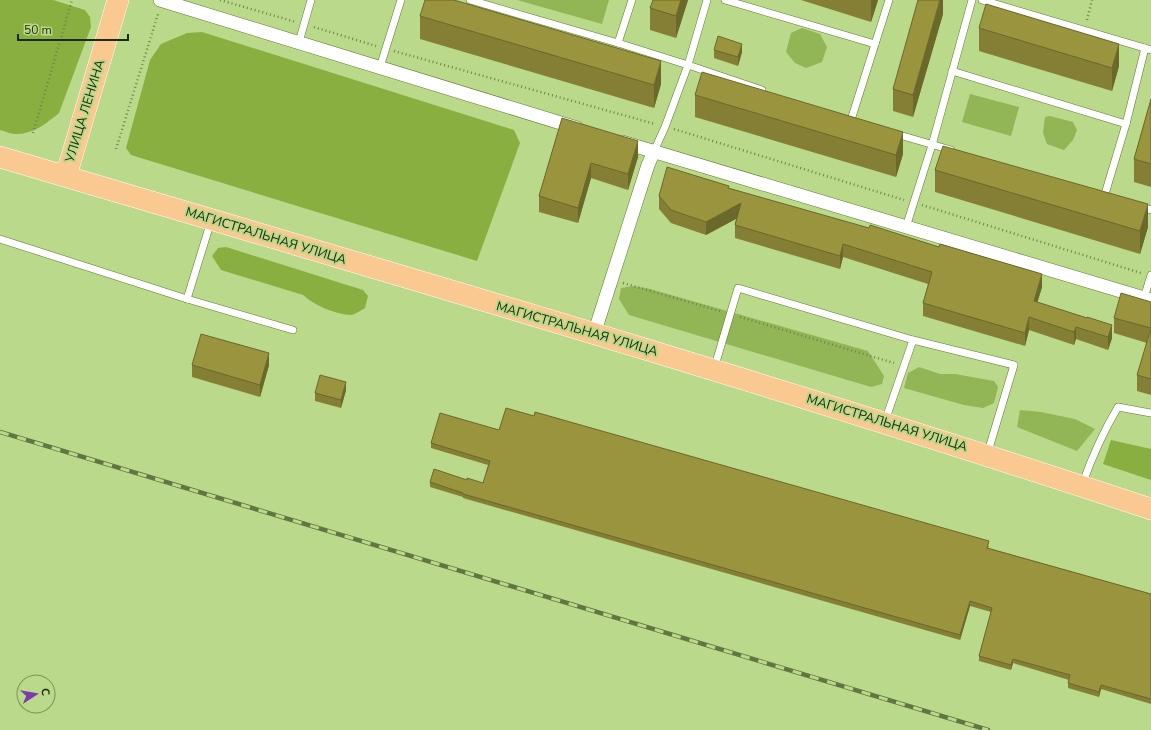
<svg xmlns="http://www.w3.org/2000/svg" width="1151" height="730" font-family="'Nunito Sans',sans-serif">
	<rect width="100%" height="100%" fill="#bad98a"/>
	<!-- green -->
	<g fill="#92b555">
		<path d="M517 0H609L602 24Z"/>
		<path d="M802 28 820 34 827 47 822 62 806 68 795 63 786 52 791 33Z"/>
		<path d="M970 94 1019 107 1011 136 962 122Z"/>
		<path d="M1050 116 1073 122 1077 130 1073 140 1064 150 1047 144 1043 133 1045 117Z"/>
		<path d="M633 286 650 289 868 351 884 376 882 384 871 387 629 315 619 299 621 288Z"/>
		<path d="M919 367 940 374H955L994 381 998 387 994 403 983 408 964 405 904 388 908 373Z"/>
		<path d="M1020 410 1041 412 1075 419 1095 429 1077 451 1017 427Z"/>
	</g>
	<!-- forest -->
	<g fill="#89af41">
		<path d="M0 0H53L85 10 90 17 91 27 59 113C47 123 32 135 15 134 10 134 5 131 0 130Z"/>
		<path d="M202 32 514 130 520 143 477 261 131 155 126 148 150 60 161 44 187 33Z"/>
		<path d="M226 247 363 290 368 296 365 308C361 310 355 315 350 315 334 314 314 305 303 295L221 270 212 256 218 248Z"/>
		<path d="M1111 440 1151 449V480L1103 464Z"/>
	</g>
	<g fill="none" stroke-linecap="round" stroke-linejoin="round">
		<defs>
			<g id="service">
				<path d="M470 0 618 43 632 0"/>
				<path d="M707 0 688 65 762 90"/>
				<path d="M725 0 875 44"/>
				<path d="M982 0 1151 50"/>
				<path d="M299 42 311 0"/>
				<path d="M618 43 688 65 665 127 654 151"/>
				<path d="M380 67 401 0"/>
				<path d="M952 71 1126 124"/>
				<path d="M851 120 889 0"/>
				<path d="M896 134 951 150"/>
				<path d="M1105 194 1126 124 1145 48"/>
				<path d="M1139 206 1151 210"/>
				<path d="M906 227 932 145 972 0"/>
				<path d="M0 239 187 299 211 221"/>
				<path d="M1144 298 1151 275"/>
				<path d="M187 299 293 330"/>
				<path d="M714 369 738 288 913 340"/>
				<path d="M885 421 913 340 1014 365 987 455"/>
				<path d="M1082 485C1092 457 1103 432 1118 407L1151 413"/>
			</g>
			<g id="minor">
				<path d="M160 0 577 128"/>
				<path d="M622 142 1151 300"/>
				<path d="M594 334 648 165 654 151"/>
			</g>
			<g id="primary">
				<path d="M0 157C385 271 770 383 1151 509"/>
				<path d="M66 176 118 0"/>
			</g>
		</defs>
		<!-- service casing -->
		<use href="#service" stroke="#607a2d" stroke-width="8"/>
		<!-- minor casing -->
		<use href="#minor" stroke="#607a2d" stroke-width="14"/>
		<!-- primary casing -->
		<use href="#primary" stroke="#fff" stroke-width="22"/>
		<!-- path -->
		<g stroke="#6e844b" stroke-width="2.5" stroke-dasharray="1 3" stroke-linecap="butt">
			<path d="M220 0 296 22"/>
			<path d="M1087 20 1092 0"/>
			<path d="M314 27 376 46"/>
			<path d="M394 51 655 124"/>
			<path d="M674 129 904 200"/>
			<path d="M33 133 72 0"/>
			<path d="M116 149 158 14"/>
			<path d="M922 205 1141 273"/>
			<path d="M623 283 720 311"/>
			<path d="M740 317 894 363"/>
		</g>
		<!-- service -->
		<use href="#service" stroke="#fff" stroke-width="7"/>
		<!-- minor -->
		<use href="#minor" stroke="#fff" stroke-width="13"/>
		<!-- primary -->
		<use href="#primary" stroke="#fac891" stroke-width="21"/>
		<defs>
			<path id="rail" d="M0 432 988 730"/>
		</defs>
		<!-- rail casing -->
		<use href="#rail" stroke="#627641" stroke-width="4.5"/>
		<!-- rail -->
		<use href="#rail" stroke="#bad98a" stroke-width="3" stroke-dasharray="9" stroke-linecap="butt"/>
	</g>
	<!-- wall -->
	<g fill="#847f34">
		<path d="M653 0H688L676 38 650 30V8Z"/>
		<path d="M801 0H878L871 22Z"/>
		<path d="M943 0V14L913 117 893 111V89Z"/>
		<path d="M420 16 661 84 654 108 420 39Z"/>
		<path d="M979 28 1119 66 1112 91 979 51Z"/>
		<path d="M714 50 742 52 738 66 714 58Z"/>
		<path d="M695 95 903 154 896 177 695 117Z"/>
		<path d="M1151 99V187L1134 182V159Z"/>
		<path d="M562 118 638 157 628 190 591 178 578 223 539 212V196Z"/>
		<path d="M935 170 1148 227 1140 254 935 192Z"/>
		<path d="M729 188 1042 287 1037 302 1112 338 1108 350 1076 339 1074 345 1029 330 1025 346 923 316V303L928 284 843 257 840 269 735 238V225L736 219 706 235 671 223 659 209V196Z"/>
		<path d="M1151 302V395L1137 391V375L1147 343 1114 333V318Z"/>
		<path d="M192 365H269L260 397 192 377Z"/>
		<path d="M346 390 341 408 315 401V393Z"/>
		<path d="M534 416 989 546 988 548 1151 594V704L1101 689 1099 697 1068 688V683L1069 680 1013 663 1011 670 979 661V656L991 612 970 606 960 640 463 498V497L430 487V482L467 480 483 483 488 465 431 448V443L499 430Z"/>
	</g>
	<!-- shaded-wall -->
	<g fill="#6b682b">
		<path d="M681 0H688L676 38V16Z"/>
		<path d="M871 0H878L871 22Z"/>
		<path d="M940 0H943V14L913 117V95Z"/>
		<path d="M742 44V52L738 66V57Z"/>
		<path d="M1119 44V66L1112 91V68Z"/>
		<path d="M661 61V84L654 108V85Z"/>
		<path d="M903 132V154L896 177V155Z"/>
		<path d="M638 141V157L628 190V174Z"/>
		<path d="M591 163V178L578 223V208Z"/>
		<path d="M741 203V216L706 235V222Z"/>
		<path d="M1148 204V227L1140 254V231Z"/>
		<path d="M843 244V257L840 269V256Z"/>
		<path d="M1042 274V287L1034 314V301Z"/>
		<path d="M1029 317V330L1025 346V333Z"/>
		<path d="M1112 325V338L1108 350V337Z"/>
		<path d="M1076 327V339L1074 345V332Z"/>
		<path d="M269 353V365L260 397V385Z"/>
		<path d="M346 382V390L341 408V400Z"/>
		<path d="M970 601V606L960 640V635Z"/>
		<path d="M1013 659V663L1011 670V665Z"/>
		<path d="M1101 685V689L1099 697V692Z"/>
	</g>
	<!-- building -->
	<g fill="#99943d" stroke="#6b682b">
		<path d="M425 0H454L661 61 654 85 420 16Z"/>
		<path d="M653 0H681L676 16 650 8Z"/>
		<path d="M918 0H940L913 95 893 89Z"/>
		<path d="M986 4 1119 44 1112 68 979 28Z"/>
		<path d="M718 36 742 44 738 57 714 50Z"/>
		<path d="M702 72 903 132 896 155 695 95Z"/>
		<path d="M1151 99V164L1134 159Z"/>
		<path d="M562 118 638 141 628 174 591 163 578 208 539 196Z"/>
		<path d="M943 146 1148 204 1140 231 935 170Z"/>
		<path d="M667 167 729 186 728 188 869 228 870 225 939 247 940 244 1042 274 1034 301 1087 318V317L1112 325 1108 337 1076 327 1074 332 1029 317 1025 333 923 303 932 272 843 244 840 256 735 225 741 203 706 222 671 210 659 196Z"/>
		<path d="M1121 293 1151 302V379L1137 375 1151 328 1114 318Z"/>
		<path d="M201 334 269 353 260 385 192 365Z"/>
		<path d="M320 375 346 382 341 400 315 393Z"/>
		<path d="M506 408 534 416 535 412 989 541 987 548 1151 594V699L1101 685 1099 692 1068 683 1070 675 1013 659 1011 665 979 656 992 608 970 601 960 635 463 494V493L430 482 434 469 467 480V478L483 483 490 461 431 443 440 413 499 430Z"/>
	</g>
	<g text-anchor="middle" dominant-baseline="central" stroke-width="4" stroke-linejoin="round" paint-order="stroke">
		<!-- street labels -->
		<g font-size="13" fill="#1d2908" stroke="#bad98a">
			<text transform="translate(85 111) rotate(-73)">УЛИЦА ЛЕНИНА</text>
			<text transform="translate(266 236) rotate(17)">МАГИСТРАЛЬНАЯ УЛИЦА</text>
			<text transform="translate(577 329) rotate(16)">МАГИСТРАЛЬНАЯ УЛИЦА</text>
			<text transform="translate(887 423) rotate(17)">МАГИСТРАЛЬНАЯ УЛИЦА</text>
		</g>
	</g>
	<!-- north arrow -->
	<g transform="translate(36 694) rotate(78)"><circle r="19" fill="#bad98a" stroke="#7b9356"/>
	<path d="M0-3L7 15L0 10L-7 15Z" fill="#7b3bb0"/>
	<text y="-6" font-size="11" font-weight="bold" text-anchor="middle" fill="#1d2908">С</text>
	</g>
	<!-- scale -->
	<path d="M18 34v6h110v-6" fill="none" stroke="#1d2908" stroke-width="2"/>
	<text x="24" y="34" font-size="12" fill="#1d2908" stroke="#bad98a" stroke-width="3" paint-order="stroke">50 m</text>
</svg>
